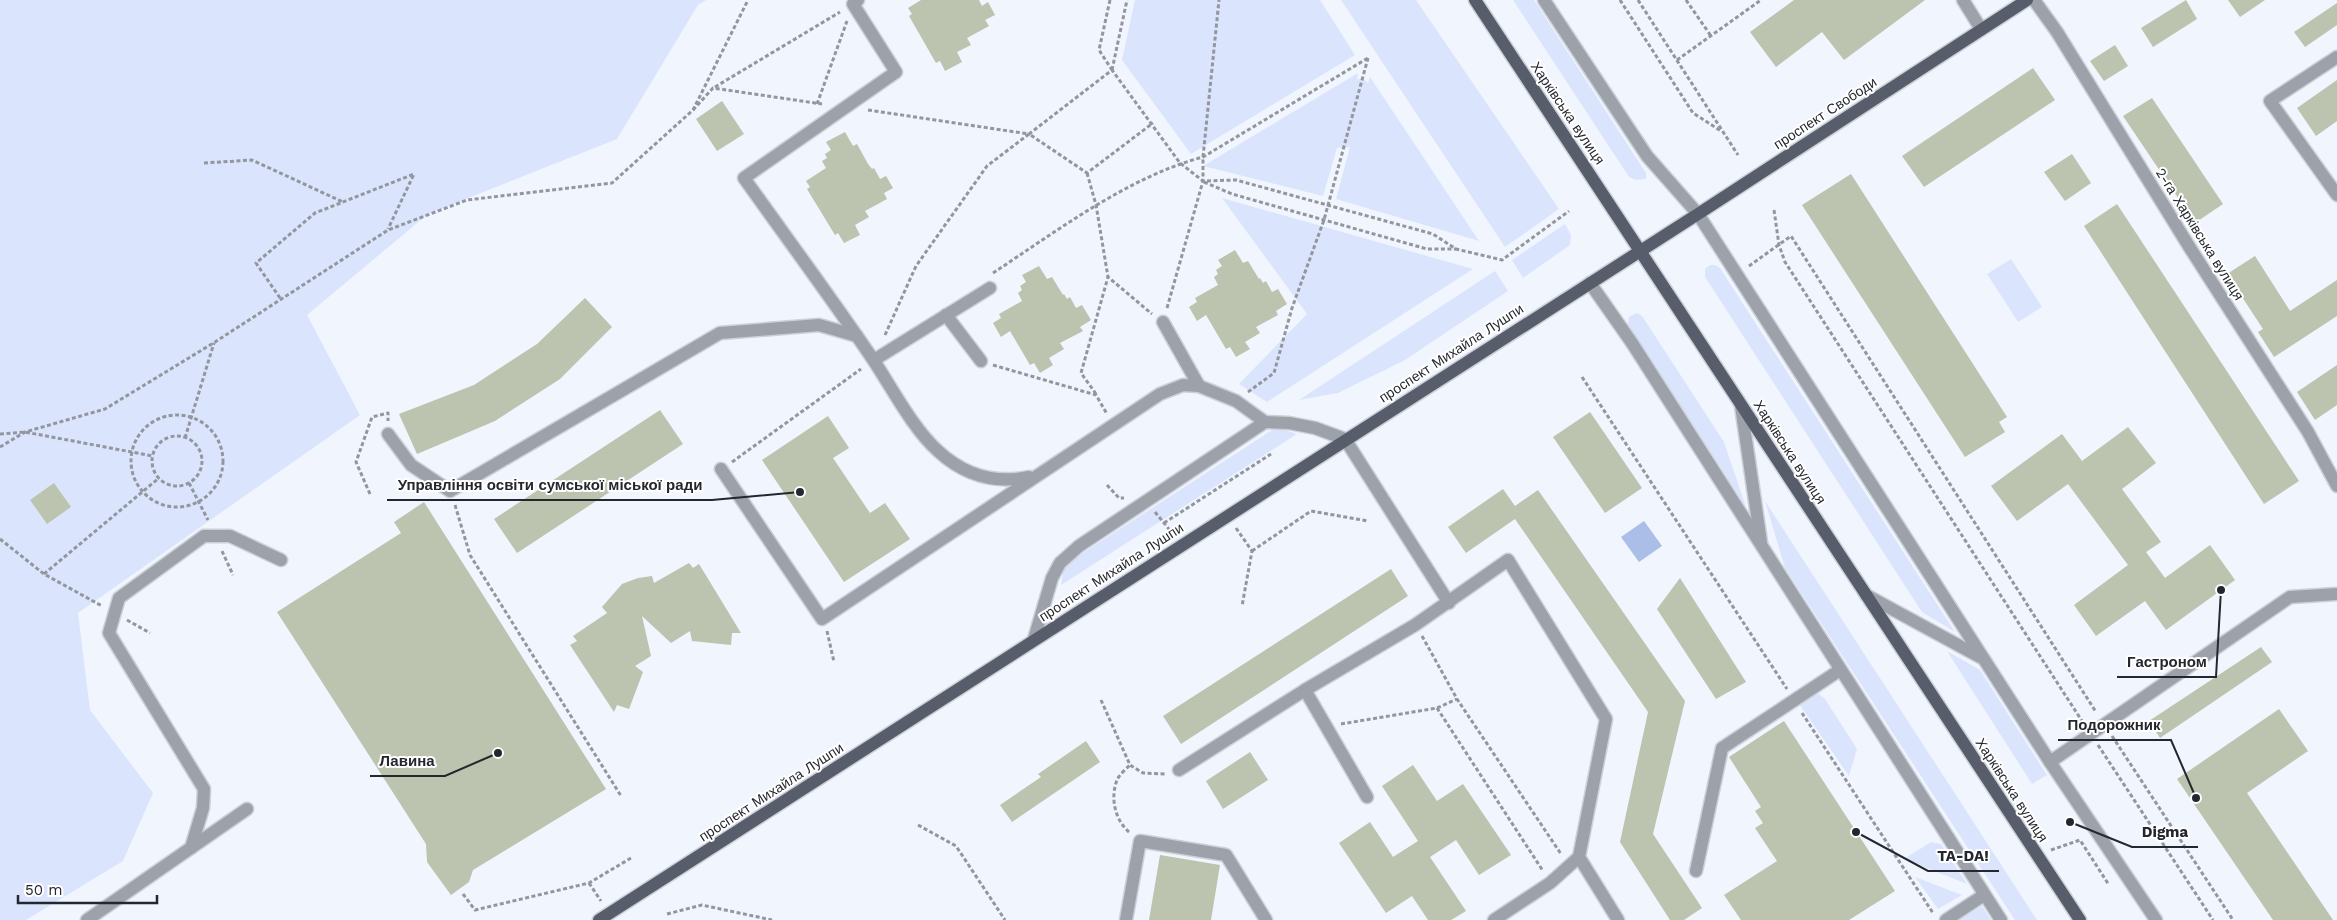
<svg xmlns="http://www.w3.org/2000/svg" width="2337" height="920" font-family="'Work Sans',sans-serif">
	<rect width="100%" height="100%" fill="#f1f5fd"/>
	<!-- green -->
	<g fill="#dae5fd">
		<path d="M0 0H706L698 5 617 139 428 214 307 315 360 415 78 613 90 710 153 793 123 861 26 920H0Z"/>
		<path d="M1135 0H1320L1355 55 1191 154 1122 60Z"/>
		<path d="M1341 0H1416L1559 209 1505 247Z"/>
		<path d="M1513 0H1534L1646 173V179L1636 180 1629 177Z"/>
		<path d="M1358 73 1357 79H1363L1368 83 1370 77 1479 241 1336 199 1350 147 1337 148 1323 196 1203 166Z"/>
		<path d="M1222 198 1473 269 1267 402 1239 384 1307 314Z"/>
		<path d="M1565 224 1571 235 1570 245 1523 278 1512 260Z"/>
		<path d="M2011 259 2042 307 2018 322 1987 274Z"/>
		<path d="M1710 265H1715L1720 268 1955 632 1922 612 1705 277V269Z"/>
		<path d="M1495 271 1508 291 1405 360 1338 393 1299 400Z"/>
		<path d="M1637 313 1642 316 1724 442 1746 507 1628 324 1629 317Z"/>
		<path d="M1272 430H1285L1297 434 1061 585 1063 572 1069 562Z"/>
		<path d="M1765 501 2037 920H2015L1785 568Z"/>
		<path d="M1947 651 1980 670 2047 775 2032 784Z"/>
		<path d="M1811 693 1819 694 1825 699 1857 749 1849 776 1797 701Z"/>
		<path d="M1931 842 1941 844 1967 884 1904 859Z"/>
		<path d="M1915 877 1962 895 1938 909Z"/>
		<path d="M1982 906 1991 920H1959Z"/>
	</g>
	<!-- water -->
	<path fill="#abbee8" d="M1644 521 1662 546 1639 562 1621 537Z"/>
	<!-- building -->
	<g fill="#bcc3af">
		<path d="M921 0H979L982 6 988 2 995 15 985 20 989 26 967 38 971 45 957 52 962 62 945 71 940 61 936 63 909 16 912 14 908 8Z"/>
		<path d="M1794 0H1925L1844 60 1822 32 1776 67 1750 32Z"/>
		<path d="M2186 0 2197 19 2153 47 2141 28Z"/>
		<path d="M2228 0H2265L2240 17Z"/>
		<path d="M2337 3V25L2305 47 2294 32Z"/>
		<path d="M2115 45 2128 66 2104 81 2090 61Z"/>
		<path d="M2033 68 2055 100 1924 187 1902 156Z"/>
		<path d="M2337 80V121L2316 136 2297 108Z"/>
		<path d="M2152 98 2223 204 2195 223 2123 116Z"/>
		<path d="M722 101 744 134 717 151 696 119Z"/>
		<path d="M845 132 853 146 857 144 868 164 872 169 874 168 880 179 886 176 893 188 884 193 887 199 865 211 869 217 855 225 860 235 844 243 838 233 835 235 807 189 810 187 806 181 826 168 822 161 827 158 825 154 831 150 826 142Z"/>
		<path d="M2072 154 2091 183 2065 201 2044 172Z"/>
		<path d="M1851 174 2007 417 1999 422 2005 432 1965 457 1802 205Z"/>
		<path d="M2117 204 2299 481 2264 504 2084 226Z"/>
		<path d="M1235 250 1243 263 1248 261 1259 279 1260 278 1263 283 1266 281 1272 292 1278 289 1287 304 1276 311 1278 315 1256 327 1260 333 1245 342 1250 349 1236 357 1230 347 1226 349 1206 315 1197 321 1189 307 1197 302 1195 298 1218 285 1214 277 1218 274 1216 270 1222 266 1218 260Z"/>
		<path d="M2255 256 2290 311 2337 280V316L2274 357 2258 332 2263 329 2227 274Z"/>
		<path d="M1039 266 1047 279 1052 277 1063 295 1064 294 1067 299 1070 297 1076 308 1082 305 1091 320 1080 327 1083 331 1060 343 1064 349 1049 358 1053 365 1040 373 1034 363 1030 365 1010 331 1001 337 993 323 1001 318 999 314 1022 301 1018 293 1022 290 1020 286 1026 282 1022 275Z"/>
		<path d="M585 298 612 327 560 379 495 421 417 454 399 414 474 385 537 344Z"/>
		<path d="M2337 365V405L2315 420 2297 392Z"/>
		<path d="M660 410 683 444 517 553 494 519Z"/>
		<path d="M1590 412 1642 488 1605 513 1553 437Z"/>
		<path d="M828 416 849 448 833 458 870 513 885 503 910 539 844 582 762 460Z"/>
		<path d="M2128 427 2156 463 2122 489 2161 542 2146 552 2165 578 2210 545 2235 580 2166 630 2145 601 2096 636 2074 605 2128 565 2068 484 2017 521 1991 486 2062 434 2082 461Z"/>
		<path d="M54 483 71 507 47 524 30 500Z"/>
		<path d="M1503 489 1515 506 1538 490 1685 701 1653 834 1702 908 1684 920H1670L1620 842 1648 712 1515 519 1466 553 1448 527Z"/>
		<path d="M424 502 606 789 473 870 469 882 451 895 427 862 426 844 277 612 401 533 394 522Z"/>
		<path d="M689 563 693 568 699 564 741 633H732L731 645 692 641 690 631 671 643 642 616 651 656 635 666 643 672 629 709 617 705 614 712 570 645 577 641 573 636 607 613 602 607 622 584 638 578 652 576 654 583Z"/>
		<path d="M1391 569 1408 596 1181 744 1163 716Z"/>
		<path d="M1680 578 1746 682 1716 699 1657 609Z"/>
		<path d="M2261 647 2272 662 2160 738 2149 721Z"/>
		<path d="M2279 709 2308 751 2247 793 2333 920H2273L2177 779Z"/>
		<path d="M1784 721 1895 891 1849 920H1741L1724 895 1777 861 1755 828 1763 823 1755 811 1761 807 1729 757Z"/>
		<path d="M1086 741 1100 762 1012 822 1000 805 1041 777 1038 774Z"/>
		<path d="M1250 752 1268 780 1223 809 1206 781Z"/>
		<path d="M1413 765 1437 801 1463 784 1511 855 1479 875 1456 840 1430 857 1466 911 1451 920H1428L1412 896 1386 913 1339 843 1370 822 1393 857 1418 841 1382 786Z"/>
		<path d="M1160 855 1220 865 1211 920H1149Z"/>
	</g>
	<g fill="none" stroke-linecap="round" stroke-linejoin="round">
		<defs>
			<g id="minor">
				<path d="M858 0 853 4 896 72 744 178C786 237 829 295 870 355 890 384 912 428 938 451 964 475 995 484 1029 477"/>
				<path d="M1544 0 1647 156 1698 214 2050 762 2156 920"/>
				<path d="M1963 0 1981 29"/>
				<path d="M2034 0 2057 32 2190 248 2308 432 2337 486"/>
				<path d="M2337 57 2270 101 2337 195"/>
				<path d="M1590 283 1632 343 2001 920"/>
				<path d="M946 315 981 361"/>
				<path d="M1163 322 1199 386"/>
				<path d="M874 360 990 288"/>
				<path d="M1741 406 1761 542"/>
				<path d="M388 434 411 465 450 491 720 333 819 325 857 336"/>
				<path d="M721 469 822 619 1160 394 1183 385 1199 386 1236 401 1265 422 1289 423 1315 428 1345 439 1449 603"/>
				<path d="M1866 595 1980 657"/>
				<path d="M1034 639 1052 578 1060 563 1079 546 1265 422"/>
				<path d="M1305 690 1367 797"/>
				<path d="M2050 762 2290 597 2337 594"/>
				<path d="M1179 770 1305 690 1415 625 1508 560 1606 719 1579 857 1618 920"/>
				<path d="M191 848 203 808 204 789 109 633 119 598 204 536H230L281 560"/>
				<path d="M1696 871 1722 748 1840 670"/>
				<path d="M87 920 247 809"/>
				<path d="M1126 920 1140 841 1226 855 1266 920"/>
				<path d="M1494 920 1550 883 1579 857"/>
				<path d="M1946 920 1984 895"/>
			</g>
			<g id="major">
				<path d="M1475 0 2080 920"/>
				<path d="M599 920 1698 214 2027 0"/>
			</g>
		</defs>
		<!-- minor casing -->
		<use href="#minor" stroke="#ccd0d8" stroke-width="15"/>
		<!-- major casing -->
		<use href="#major" stroke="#ccd0d8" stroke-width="15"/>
		<!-- path -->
		<g stroke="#93969e" stroke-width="3" stroke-dasharray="4 2.5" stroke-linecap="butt">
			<path d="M1110 0 1099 50 1112 70"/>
			<path d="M1620 0 1693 113 1721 131"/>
			<path d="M1638 0 1738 155"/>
			<path d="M1686 0 1711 36"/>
			<path d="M1677 60 1761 0"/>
			<path d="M1112 70 1127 0"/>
			<path d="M715 87 840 12"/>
			<path d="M817 104 847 21"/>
			<path d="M693 110 713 88 822 104"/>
			<path d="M868 110 1029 134 1112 70 1180 163 1203 181 1236 180 1433 234 1456 249 1502 260 1569 211"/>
			<path d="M204 163 252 160 343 202"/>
			<path d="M1087 173 1096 205 1108 277 1152 314"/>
			<path d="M1204 182 1232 194 1427 249H1456"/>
			<path d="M1774 210 1779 245 1785 262 2082 721"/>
			<path d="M1749 266 1791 236 2096 712"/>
			<path d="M993 273C1057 231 1128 177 1203 157L1368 58"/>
			<path d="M280 298 256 263 315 213 414 174 388 229"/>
			<path d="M1167 308 1203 181V157L1219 0"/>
			<path d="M885 335 916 266 987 166 1029 134 1087 173 1153 123"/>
			<path d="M993 365 1096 395 1107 414"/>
			<path d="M1582 377 1787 689"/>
			<path d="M1248 392 1274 373 1292 308 1324 220 1368 58"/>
			<path d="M1096 394 1081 373 1108 277"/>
			<circle cx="177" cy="461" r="46"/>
			<path d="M0 434 25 432 153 456"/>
			<circle cx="177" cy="461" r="25"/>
			<path d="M185 438 214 343"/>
			<path d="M0 447 25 432 105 409 215 342 388 230 467 200 612 183 693 110 748 0"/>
			<path d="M732 462 861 369"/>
			<path d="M189 483 208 520"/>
			<path d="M1107 485 1119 498H1124"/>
			<path d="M370 494 356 462 372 417 388 413V421"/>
			<path d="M455 505 470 555 621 796"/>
			<path d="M1155 512 1173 534"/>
			<path d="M1164 523 1271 454"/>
			<path d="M1236 528 1252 551 1242 606"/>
			<path d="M0 539 44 574 102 606"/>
			<path d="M222 551 233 575"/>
			<path d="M1252 551 1311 511 1368 521"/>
			<path d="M44 574 159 478"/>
			<path d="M127 620 150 633"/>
			<path d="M827 631 834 662"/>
			<path d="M1422 636 1457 699 1561 854"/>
			<path d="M1101 700 1130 765 1143 773 1165 774"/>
			<path d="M1437 708 1543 871"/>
			<path d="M1802 713 1933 913"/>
			<path d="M1341 724 1437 708 1457 699"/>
			<path d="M2112 736 2233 920"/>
			<path d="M2098 745 2213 920"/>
			<path d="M918 825 956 846 1005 920"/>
			<path d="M1129 832C1115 820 1110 798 1117 780 1119 775 1126 769 1130 765"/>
			<path d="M2051 850 2080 840 2109 885"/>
			<path d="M589 883 601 901"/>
			<path d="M463 894 475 910 589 883 631 858"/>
			<path d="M667 914 702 905 772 920"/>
		</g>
		<!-- minor -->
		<use href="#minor" stroke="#9da1a9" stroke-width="12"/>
		<!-- major -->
		<use href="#major" stroke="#575d6b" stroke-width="12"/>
	</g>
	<g text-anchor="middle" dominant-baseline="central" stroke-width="4" stroke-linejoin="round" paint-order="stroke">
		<!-- street labels -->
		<g font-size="14" fill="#24272e" stroke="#fff">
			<text transform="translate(1568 113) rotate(56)">Харківська вулиця</text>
			<text transform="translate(1825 113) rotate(-33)">проспект Свободи</text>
			<text transform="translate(2200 234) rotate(58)">2-га Харківська вулиця</text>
			<text transform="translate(1451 353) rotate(-33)">проспект Михайла Лушпи</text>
			<text transform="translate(1790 452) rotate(57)">Харківська вулиця</text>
			<text transform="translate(1111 572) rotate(-33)">проспект Михайла Лушпи</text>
			<text transform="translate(2012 790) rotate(57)">Харківська вулиця</text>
			<text transform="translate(771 792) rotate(-33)">проспект Михайла Лушпи</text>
		</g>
	</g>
	<!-- callouts -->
	<path fill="none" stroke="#24272e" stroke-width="2" d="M800 492L712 500H387M2221 590L2216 677H2117M2196 798L2171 740H2058M498 753L445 776H370M2070 822L2132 847H2198M1856 832L1928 871H1999"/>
	<g fill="#24272e" stroke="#fff" stroke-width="2">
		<circle cx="800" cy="492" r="5"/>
		<circle cx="2221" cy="590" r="5"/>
		<circle cx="2196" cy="798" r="5"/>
		<circle cx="498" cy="753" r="5"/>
		<circle cx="2070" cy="822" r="5"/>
		<circle cx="1856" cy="832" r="5"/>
	</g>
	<g font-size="15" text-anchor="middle" font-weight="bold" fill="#24272e" stroke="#fff" stroke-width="4" stroke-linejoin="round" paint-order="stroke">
		<text x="550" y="490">Управління освіти сумської міської ради</text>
		<text x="2167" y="667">Гастроном</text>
		<text x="2114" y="730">Подорожник</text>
		<text x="407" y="766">Лавина</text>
		<text x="2165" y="837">Digma</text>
		<text x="1963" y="861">TA-DA!</text>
	</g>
	<!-- scale -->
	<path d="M18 895v8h139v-8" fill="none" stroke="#24272e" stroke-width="2.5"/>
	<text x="25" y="895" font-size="15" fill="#24272e" stroke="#ffffff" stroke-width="4" paint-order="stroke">50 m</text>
</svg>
